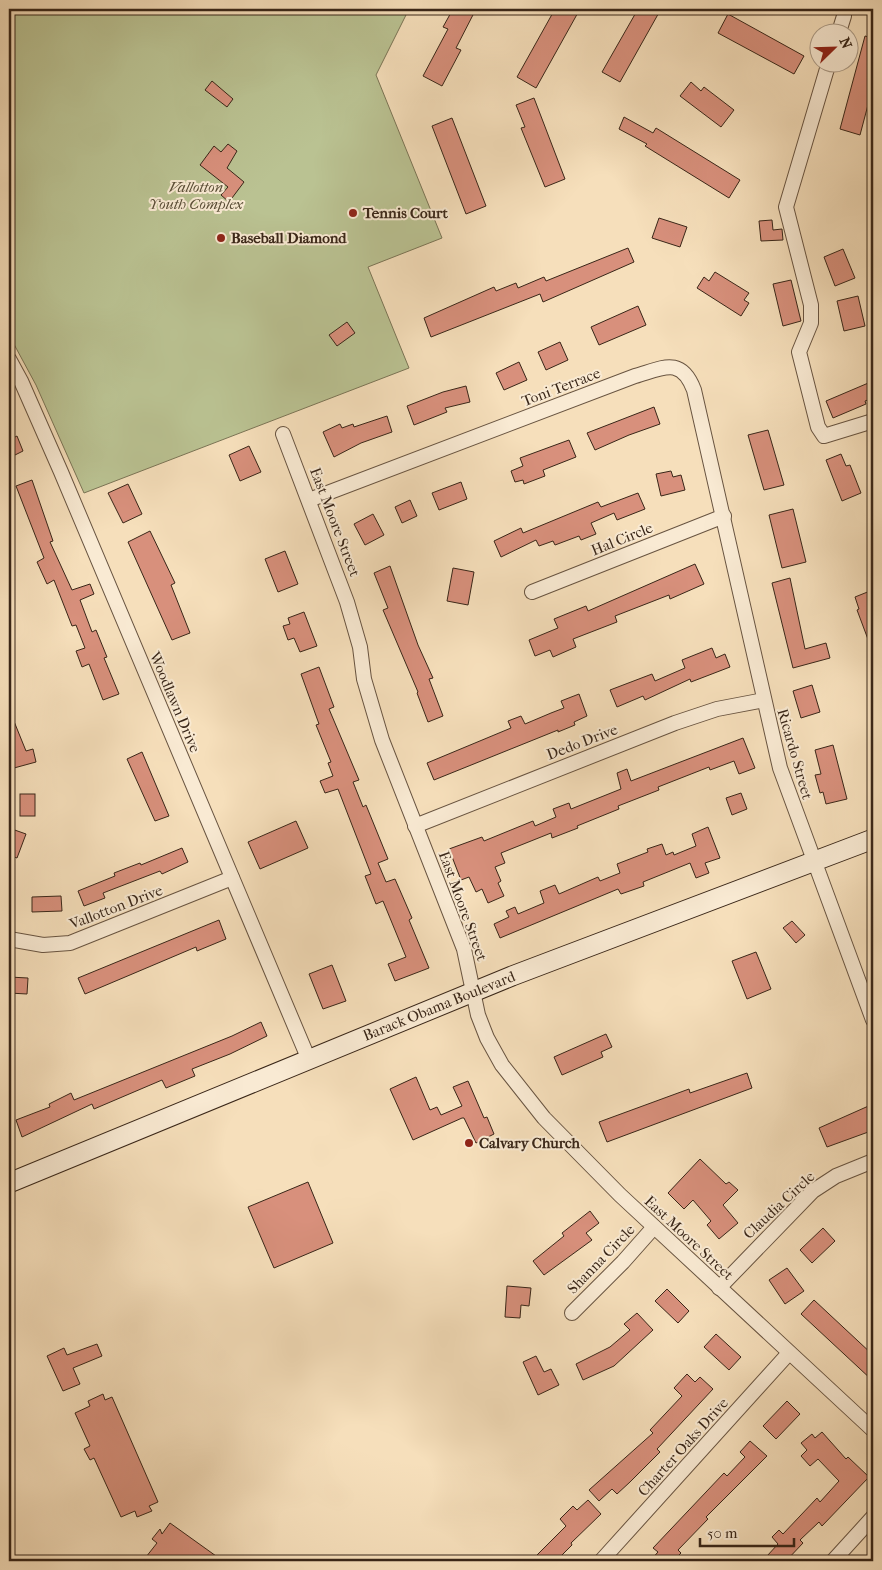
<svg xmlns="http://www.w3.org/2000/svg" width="882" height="1570" font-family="'IM FELL French Canon',serif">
	<rect width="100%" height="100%" fill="#f6dfbb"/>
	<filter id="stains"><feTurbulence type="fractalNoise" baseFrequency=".004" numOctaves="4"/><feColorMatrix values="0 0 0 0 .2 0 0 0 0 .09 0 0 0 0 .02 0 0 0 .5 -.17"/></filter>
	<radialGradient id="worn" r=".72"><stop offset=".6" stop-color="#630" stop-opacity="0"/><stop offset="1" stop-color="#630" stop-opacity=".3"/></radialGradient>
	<!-- green -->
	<path fill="#bac292" stroke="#7a7455" d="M9 9H409L376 75 442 238 368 267 409 368 84 493 36 385 9 335Z"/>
	<!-- building -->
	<g fill="#d8907c" stroke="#392618">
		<path d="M453 9H476L456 48 461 50 442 86 423 76 448 29 443 27Z"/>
		<path d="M555 9H580L536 88 517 77Z"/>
		<path d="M638 9H661L620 82 602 72Z"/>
		<path d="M728 14 804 56 794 74 718 33Z"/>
		<path d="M865 36 873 38V86L860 135 840 129Z"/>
		<path d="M212 81 233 99 227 107 205 90Z"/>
		<path d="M691 82 701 91 704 87 734 110 721 127 680 96Z"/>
		<path d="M534 98 565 179 545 187 521 128 525 127 516 105Z"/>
		<path d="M624 117 653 133 656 128 740 180 729 198 645 146 647 144 619 129Z"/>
		<path d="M452 118 486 206 466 214 432 126Z"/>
		<path d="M228 144 237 151 227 168 244 182 229 202 221 195 228 187 200 165 214 146 221 152Z"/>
		<path d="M659 218 687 227 680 247 652 238Z"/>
		<path d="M772 220 773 230 782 229 783 240 761 241 759 221Z"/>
		<path d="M628 248 634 262 543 302 540 294 431 337 424 318 494 287 496 291 516 283 518 288 544 277 546 281Z"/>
		<path d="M843 249 855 278 835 286 824 257Z"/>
		<path d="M715 272 749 293 744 300 749 303 741 316 697 288 704 277 709 281Z"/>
		<path d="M791 280 801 321 783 326 773 284Z"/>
		<path d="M858 296 865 326 844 331 837 301Z"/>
		<path d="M638 306 646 325 599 345 591 327Z"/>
		<path d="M347 322 355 333 337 346 329 335Z"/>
		<path d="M560 342 568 360 546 370 538 352Z"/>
		<path d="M519 362 527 380 504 390 496 373Z"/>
		<path d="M873 381V398L865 401 866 404 833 418 826 401Z"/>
		<path d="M466 386 470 402 445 408 447 412 414 425 407 406 443 392Z"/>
		<path d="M654 407 660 424 629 435 595 450 587 433Z"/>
		<path d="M387 416 392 432 361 443 334 457 323 432 340 424 342 428 353 424 354 427Z"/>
		<path d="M768 430 784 485 764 490 748 435Z"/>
		<path d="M17 436 23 451 9 458V440Z"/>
		<path d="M569 440 576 457 543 470 545 476 524 484 523 480 515 482 511 471 523 466 520 458Z"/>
		<path d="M249 446 261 472 240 481 229 455Z"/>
		<path d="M841 454 846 466 850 465 861 493 842 501 826 460Z"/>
		<path d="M671 471 673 477 681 475 685 490 661 496 656 474Z"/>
		<path d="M32 480 53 541 50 542 72 590 90 584 94 594 80 600 92 632 96 630 107 657 104 658 119 694 103 700 89 664 82 667 76 651 85 648 76 625 72 626 54 580 47 584 37 562 44 558 16 486Z"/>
		<path d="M461 482 467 499 439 510 432 493Z"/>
		<path d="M128 484 142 514 123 523 108 493Z"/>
		<path d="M638 493 645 509 617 520 614 513 591 523 596 534 581 540 579 536 555 545 553 541 539 546 536 540 501 557 494 541 521 528 523 533 598 502 601 507Z"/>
		<path d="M410 500 417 516 402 523 395 507Z"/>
		<path d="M793 509 806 562 782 568 769 515Z"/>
		<path d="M373 514 384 535 365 545 354 524Z"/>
		<path d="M150 531 175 583 171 585 190 633 172 640 128 542Z"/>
		<path d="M285 551 298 584 278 592 265 559Z"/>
		<path d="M695 564 704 584 670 599 669 595 615 616 617 622 573 639 576 647 553 657 550 650 535 656 529 640 558 628 554 619 586 606 588 611Z"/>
		<path d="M390 566 418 645 433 678 429 679 443 716 428 722 417 693 418 692 383 610 388 608 374 573Z"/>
		<path d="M453 568 474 572 468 605 447 601Z"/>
		<path d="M790 578 805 649 826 643 830 658 793 668 772 583Z"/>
		<path d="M870 591 873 599 872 650 857 610 859 609 855 597Z"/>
		<path d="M304 612 317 646 300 652 294 638 288 640 283 626 290 624 288 618Z"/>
		<path d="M712 648 716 658 725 654 730 667 691 682 690 679 645 700 643 696 617 707 610 690 652 674 655 681 685 668 682 660Z"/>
		<path d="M319 667 334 707 329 709 359 780 353 782 363 807 366 805 388 859 378 863 386 882 395 879 412 918 409 920 429 968 395 981 388 964 406 957 383 901 376 904 365 876 371 874 338 789 325 793 320 781 333 776 328 763 331 762 316 725 319 724 301 674Z"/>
		<path d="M812 685 820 712 801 718 793 691Z"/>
		<path d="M579 694 587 716 574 722 575 725 558 732V730L434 780 427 763 511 728 508 721 521 716 525 724 551 713 564 708 561 701Z"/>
		<path d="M9 709 26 751 33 749 36 762 14 768 9 750Z"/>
		<path d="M743 738 755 768 739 774 734 761 710 770 709 767 658 787 659 790 618 806 619 809 577 826 578 828 552 838 551 833 501 853 505 863 495 867 501 881 498 883 504 896 488 903 482 889 476 892 469 877 461 880 449 849 482 837 484 841 533 821 535 826 556 817 553 809 569 803 571 809 621 789 617 773 627 769 631 781Z"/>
		<path d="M833 745 847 799 826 804 823 792 820 793 815 775 821 774 815 750Z"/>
		<path d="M142 752 169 816 155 821 127 759Z"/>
		<path d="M741 793 747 809 732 815 726 798Z"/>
		<rect x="20" y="794" width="15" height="22"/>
		<path d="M296 821 308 848 260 869 248 842Z"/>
		<path d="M708 827 720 858 705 863 709 873 696 878 690 863 643 882 644 886 621 894 618 889 500 938 494 924 509 917 506 911 515 907 518 914 544 903 540 891 555 885 559 894 598 877 600 881 620 873 617 864 648 852 647 849 662 844 666 855 673 852 674 855 696 846 692 834Z"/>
		<path d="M9 828 26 834 17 858 9 855Z"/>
		<path d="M182 848 188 862 162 874 160 871 103 893 105 898 84 906 78 891 115 876 114 873 140 863 141 865Z"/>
		<path d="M61 896 62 911 32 912V897Z"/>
		<path d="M219 920 226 939 197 951 196 947 85 994 78 978Z"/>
		<path d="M792 921 805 935 796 943 783 928Z"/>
		<path d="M756 952 771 989 747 999 732 961Z"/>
		<path d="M332 965 346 1001 323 1009 309 974Z"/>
		<path d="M9 977 28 978 27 994 9 993Z"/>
		<path d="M261 1022 267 1036 230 1054 192 1069 195 1076 166 1088 162 1080 94 1109 92 1104 22 1137 16 1120 50 1107 49 1104 71 1093 74 1100 232 1036Z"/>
		<path d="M606 1034 612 1047 601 1052 603 1057 562 1075 554 1057Z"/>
		<path d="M747 1073 752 1088 607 1142 599 1122 689 1089 690 1093Z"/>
		<path d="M416 1077 430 1110 437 1107 441 1115 462 1106 453 1087 468 1081 484 1118 487 1117 494 1134 476 1143 464 1118H462L413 1140 390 1089Z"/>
		<path d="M873 1104V1125L869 1127 871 1131 827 1147 819 1128Z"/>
		<path d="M700 1159 726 1184 729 1182 738 1190 723 1205 738 1223 719 1239 707 1225 711 1221 693 1200 684 1209 668 1193Z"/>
		<path d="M308 1182 333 1243 274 1268 248 1207Z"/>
		<path d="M590 1211 599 1223 586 1233 592 1240 544 1275 533 1261 564 1236 562 1233Z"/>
		<path d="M823 1228 835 1241 812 1263 800 1250Z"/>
		<path d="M787 1268 804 1291 785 1304 769 1280Z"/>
		<path d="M507 1286 531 1288 529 1306 521 1305 520 1318 505 1317Z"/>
		<path d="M667 1289 689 1311 678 1323 655 1301Z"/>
		<path d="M814 1300 873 1355V1381L801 1314Z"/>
		<path d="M637 1313 653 1330 614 1366 583 1380 576 1364 610 1347 630 1330 624 1324Z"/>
		<path d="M716 1334 741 1357 729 1370 704 1347Z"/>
		<path d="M97 1344 102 1356 73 1368 80 1384 63 1391 47 1356 64 1348 67 1355Z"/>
		<path d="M536 1356 544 1372 551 1369 559 1385 538 1395 523 1362Z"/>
		<path d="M687 1374 695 1382 700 1377 713 1389 657 1449 660 1452 630 1482 617 1494 612 1489 599 1501 589 1490 653 1433 650 1430 682 1396 674 1388Z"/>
		<path d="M103 1394 105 1400 112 1397 158 1502 149 1506 152 1511 137 1517 135 1511 121 1517 94 1458 90 1460 84 1449 90 1446 75 1413 90 1406 88 1401Z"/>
		<path d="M787 1401 800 1414 776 1439 763 1426Z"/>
		<path d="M822 1432 846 1459 848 1457 869 1477 822 1526 819 1522 800 1540 803 1543 786 1561H773L767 1556 778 1544 772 1537 779 1530 783 1534 817 1498 820 1502 839 1481 818 1459 810 1466 801 1456 807 1450 801 1443 812 1434 815 1438Z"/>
		<path d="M750 1441 767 1456 706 1517 708 1519 678 1550 681 1553 673 1561H650L658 1552 653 1548 724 1473 727 1476 745 1457 740 1452Z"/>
		<path d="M588 1500 601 1514 571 1543 572 1545 556 1561H531L566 1526 560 1519 573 1506 577 1510Z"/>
		<path d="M170 1523 223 1561H152L146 1557 157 1543 152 1539 160 1529 162 1534Z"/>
	</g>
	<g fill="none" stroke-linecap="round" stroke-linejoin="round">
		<defs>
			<g id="street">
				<path d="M839 32 844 16V9"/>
				<path d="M829 62 786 207 811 305V323L799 352 818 427 824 436 873 421"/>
				<path d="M9 359 21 381 61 472 309 1060"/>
				<path d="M283 434 347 602 360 647 364 679 382 740 464 949 478 1015 487 1038 502 1065 544 1118 620 1195 873 1430"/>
				<path d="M309 500 635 376C663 368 681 356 694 390L780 768 873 1020"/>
				<path d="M532 592 724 516"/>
				<path d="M415 826 675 723 717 709 764 700"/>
				<path d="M9 939 43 945 70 943 232 878"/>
				<path d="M719 1288 813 1191 836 1176 873 1161"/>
				<path d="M572 1313 623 1262 654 1227"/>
				<path d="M601 1561 789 1353"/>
				<path d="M833 1561 873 1517"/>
			</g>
			<path id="secondary" d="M9 1183 512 976 873 839"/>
		</defs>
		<!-- street casing -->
		<use href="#street" stroke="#685441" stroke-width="16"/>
		<!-- secondary casing -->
		<use href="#secondary" stroke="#392618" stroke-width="21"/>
		<!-- street -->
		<use href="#street" stroke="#f9ead3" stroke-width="14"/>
		<!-- secondary -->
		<use href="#secondary" stroke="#f9ead3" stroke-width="19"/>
	</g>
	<!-- markers -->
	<g fill="#8f2418" stroke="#f9ead3" stroke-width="2">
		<circle cx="353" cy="213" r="5"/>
		<circle cx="221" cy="238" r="5"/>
		<circle cx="469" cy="1143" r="5"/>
	</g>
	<g text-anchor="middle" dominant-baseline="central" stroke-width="4" stroke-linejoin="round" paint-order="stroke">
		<!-- park labels -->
		<g font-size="15" font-style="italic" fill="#594d36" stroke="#f9ead3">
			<text x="196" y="187">Vallotton<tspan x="196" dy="17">Youth Complex</tspan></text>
		</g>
		<!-- poi labels -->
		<g font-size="15" font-weight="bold" fill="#392618" stroke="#f9ead3" text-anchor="start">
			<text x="363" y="213">Tennis Court</text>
			<text x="231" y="238">Baseball Diamond</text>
			<text x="479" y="1143">Calvary Church</text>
		</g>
		<!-- street labels -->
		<g font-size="15" fill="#392618" stroke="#f9ead3">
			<text transform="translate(561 387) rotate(-21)">Toni Terrace</text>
			<text transform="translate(335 522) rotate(69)">East Moore Street</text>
			<text transform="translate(622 539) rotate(-22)">Hal Circle</text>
			<text transform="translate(175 702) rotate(67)">Woodlawn Drive</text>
			<text transform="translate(582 742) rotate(-21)">Dedo Drive</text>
			<text transform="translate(795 754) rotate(74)">Ricardo Street</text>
			<text transform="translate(463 906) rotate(70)">East Moore Street</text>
			<text transform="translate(116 907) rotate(-21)">Vallotton Drive</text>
			<text transform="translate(439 1006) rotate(-22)">Barack Obama Boulevard</text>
			<text transform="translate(779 1205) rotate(-43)">Claudia Circle</text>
			<text transform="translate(689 1238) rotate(43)">East Moore Street</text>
			<text transform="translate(601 1259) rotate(-46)">Shanna Circle</text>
			<text transform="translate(683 1447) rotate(-48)">Charter Oaks Drive</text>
		</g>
	</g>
	<!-- margin -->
	<rect width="882" height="1570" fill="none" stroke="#f6dfbb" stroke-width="30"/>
	<rect x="10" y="10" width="862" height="1550" fill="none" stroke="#392618" stroke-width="2.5"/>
	<rect x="15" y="15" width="852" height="1540" fill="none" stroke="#392618"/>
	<!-- north arrow -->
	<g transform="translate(834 48) rotate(67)"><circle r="24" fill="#f9ead3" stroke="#ac9c88"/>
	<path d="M0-4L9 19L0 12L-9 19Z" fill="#8f2418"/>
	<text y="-8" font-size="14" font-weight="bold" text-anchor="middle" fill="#392618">N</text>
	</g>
	<!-- scale -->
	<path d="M700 1538v8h94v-8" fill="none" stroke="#392618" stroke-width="2.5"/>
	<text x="707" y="1538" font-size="15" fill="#392618" stroke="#f9ead3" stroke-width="4" paint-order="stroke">50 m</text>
	<rect width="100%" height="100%" filter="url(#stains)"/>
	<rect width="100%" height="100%" fill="url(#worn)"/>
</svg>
